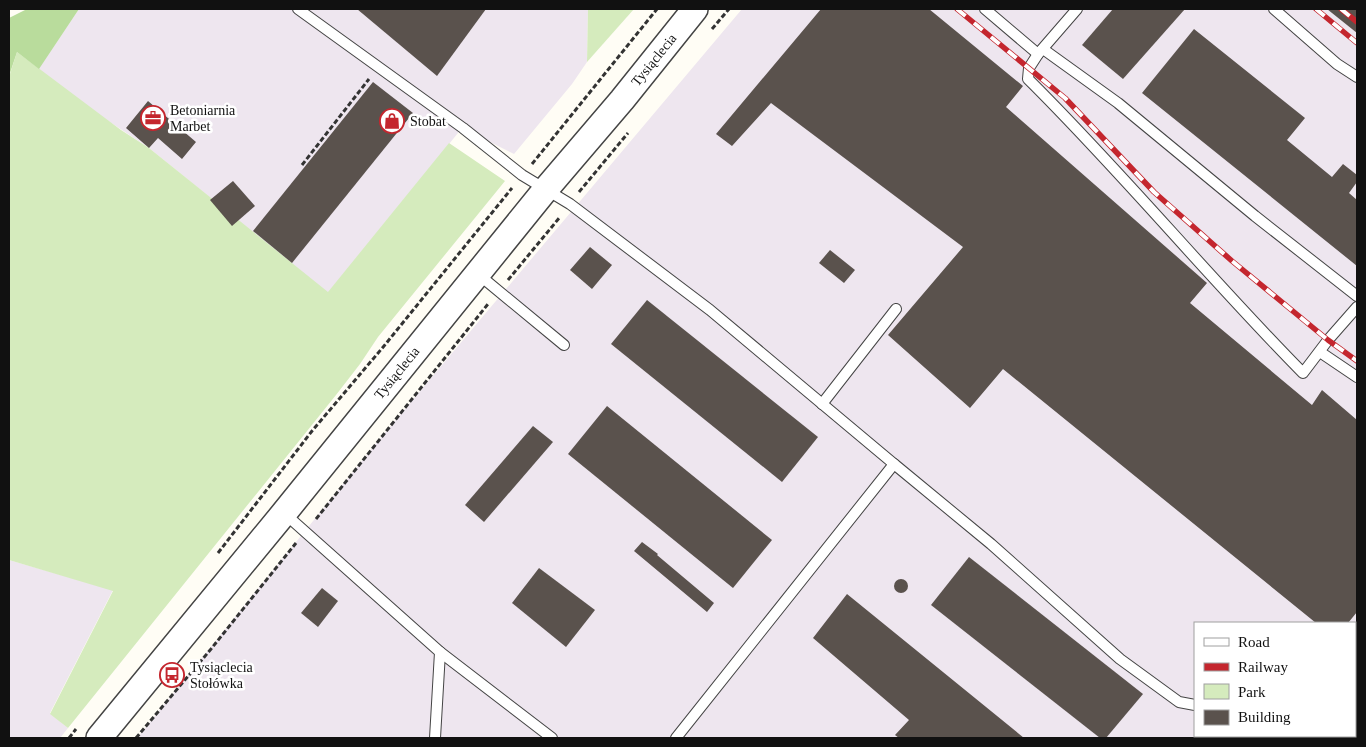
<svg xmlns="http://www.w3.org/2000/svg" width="1366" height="747" font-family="Georgia,serif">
	<rect width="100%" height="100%" fill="#fffdf5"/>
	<!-- industrial -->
	<g fill="#eee6ef" fill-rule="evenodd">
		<path d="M79 9H588L587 62 572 84 514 154 462 128 328 293 149 148 36 73Z"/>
		<path d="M742 9H1357V738H137L378 441ZM1195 623H1355V736H1195Z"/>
		<path d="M9 560 113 590 50 713 68 728 60 738H9Z"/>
	</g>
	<!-- green -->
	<g fill="#d5ebbd">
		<path d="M588 9H634L587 62Z"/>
		<path d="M17 52 121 130 149 148 328 292 449 143 505 181 378 337 360 364 336 395 68 728 50 714 113 591 9 560V77Z"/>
	</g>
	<!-- forest -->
	<path fill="#b9dc9c" d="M27 9H79L39 69 17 52 9 76V18Z"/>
	<!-- building -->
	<g fill="#5a524d">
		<path d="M357 9H486L437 76Z"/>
		<path d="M821 9H929L1023 86 1006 107 1207 283 1190 303 1312 405 1322 390 1357 420V612L1348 623H1316L1003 369 970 408 888 335 963 247 771 103 732 146 716 134Z"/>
		<path d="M1113 9H1185L1123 79 1082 45Z"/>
		<path d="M1327 9H1357V33Z"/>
		<path d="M1194 29 1305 118 1287 140 1332 177 1343 164 1357 175V182L1349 193 1357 200V266L1142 93Z"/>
		<path d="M373 82 413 113 292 263 253 231Z"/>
		<path d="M148 101 196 142 182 159 158 138 149 148 126 128Z"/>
		<path d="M233 181 255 206 232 226 210 200Z"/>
		<path d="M590 247 612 265 592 289 570 270Z"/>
		<path d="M830 250 855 270 844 283 819 263Z"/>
		<path d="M647 300 818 437 782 482 611 344Z"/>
		<path d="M607 406 772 540 733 588 568 454Z"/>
		<path d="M533 426 553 442 484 522 465 505Z"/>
		<path d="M642 542 658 554 657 555 714 603 707 612 634 551Z"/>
		<path d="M969 557 1143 694 1106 738H1100L931 605Z"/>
		<path d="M539 568 595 610 566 647 512 603Z"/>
		<circle cx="901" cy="586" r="7"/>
		<path d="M322 588 338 601 318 627 301 613Z"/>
		<path d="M847 594 1024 738H899L895 735 909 720 813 638Z"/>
	</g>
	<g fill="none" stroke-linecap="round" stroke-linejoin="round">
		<defs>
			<g id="service">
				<path d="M298 9 463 128 522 175 570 204 710 310 894 464 676 738"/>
				<path d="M985 9 1038 54 1077 9"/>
				<path d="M1274 9 1337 64 1357 77"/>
				<path d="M1043 49 1118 103 1255 216 1357 296"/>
				<path d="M1038 54 1029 68 1028 79C1124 174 1209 278 1303 373L1328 340 1357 307"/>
				<path d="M478 274 564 345"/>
				<path d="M1320 352 1357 377"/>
				<path d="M822 404 896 309"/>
				<path d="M894 464 991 544 1120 659 1179 702 1195 705"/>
				<path d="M284 513 440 652 435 738"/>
				<path d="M1355 643 1357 642"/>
				<path d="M440 652 552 738"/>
			</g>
			<path id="tertiary" d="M99 738 284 513 546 189 622 100 695 9"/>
		</defs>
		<!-- service casing -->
		<use href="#service" stroke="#444" stroke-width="12"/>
		<!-- tertiary casing -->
		<use href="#tertiary" stroke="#444" stroke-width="28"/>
		<!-- path -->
		<g stroke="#333" stroke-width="3" stroke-dasharray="5 2.5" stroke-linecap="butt">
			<path d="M712 29 729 9"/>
			<path d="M532 164 657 9"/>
			<path d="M302 165 369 79"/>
			<path d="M579 192 628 133"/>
			<path d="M508 280 560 217"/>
			<path d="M316 519 488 304"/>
			<path d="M218 553 312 431 384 346 512 188"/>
			<path d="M69 738 76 729"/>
			<path d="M136 738 211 649 296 543"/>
		</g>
		<!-- service -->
		<use href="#service" stroke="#fff" stroke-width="10"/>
		<!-- tertiary -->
		<use href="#tertiary" stroke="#fff" stroke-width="25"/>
		<defs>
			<g id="rail">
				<path d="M957 9 1065 98 1154 192 1232 261 1328 340 1357 361"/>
				<path d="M1316 9 1357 43"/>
				<path d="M1341 9 1357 22"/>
				<path d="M1355 694 1357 693"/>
				<path d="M1283 738 1286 736"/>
			</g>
		</defs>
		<!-- rail casing -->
		<use href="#rail" stroke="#c4262e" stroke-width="5.5"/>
		<!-- rail -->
		<use href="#rail" stroke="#fff" stroke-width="4" stroke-dasharray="11" stroke-linecap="butt"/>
	</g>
	<!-- icons -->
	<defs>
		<symbol id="office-ring" viewBox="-11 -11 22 22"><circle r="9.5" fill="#fff" stroke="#c4262e" stroke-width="1.5"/><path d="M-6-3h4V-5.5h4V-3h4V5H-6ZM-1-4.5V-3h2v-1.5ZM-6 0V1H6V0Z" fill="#c4262e"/></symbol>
		<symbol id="shop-ring" viewBox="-11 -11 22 22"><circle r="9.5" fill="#fff" stroke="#c4262e" stroke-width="1.5"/><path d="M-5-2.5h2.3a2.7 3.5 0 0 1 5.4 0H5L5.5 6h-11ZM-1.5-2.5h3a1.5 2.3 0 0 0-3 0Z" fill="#c4262e"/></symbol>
		<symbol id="bus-ring" viewBox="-11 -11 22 22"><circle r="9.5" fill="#fff" stroke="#c4262e" stroke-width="1.5"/><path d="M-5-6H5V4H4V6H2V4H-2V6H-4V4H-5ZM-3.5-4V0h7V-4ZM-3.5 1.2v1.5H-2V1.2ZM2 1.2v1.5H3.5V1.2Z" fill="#c4262e"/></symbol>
	</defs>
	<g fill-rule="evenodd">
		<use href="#office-ring" x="139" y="104" width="28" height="28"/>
		<use href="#shop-ring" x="378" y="107" width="28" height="28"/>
		<use href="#bus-ring" x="158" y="661" width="28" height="28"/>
	</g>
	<g text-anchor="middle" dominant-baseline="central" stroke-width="5" stroke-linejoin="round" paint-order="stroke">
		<!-- street labels -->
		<g font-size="14" fill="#111" stroke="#fff">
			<text transform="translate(654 60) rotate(-51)">Tysiąclecia</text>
			<text transform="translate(397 373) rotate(-51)">Tysiąclecia</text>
		</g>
		<!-- poi labels -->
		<g font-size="14" fill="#111" stroke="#fff" text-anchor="start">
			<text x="170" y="110">Betoniarnia<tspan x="170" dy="16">Marbet</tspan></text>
			<text x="410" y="121">Stobat</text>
			<text x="190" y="667">Tysiąclecia<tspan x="190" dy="16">Stołówka</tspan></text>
		</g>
	</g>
	<!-- border -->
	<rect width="1366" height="747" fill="none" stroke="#111111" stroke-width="20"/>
	<!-- legend -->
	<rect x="1194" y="622" width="162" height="115" fill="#ffffff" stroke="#a0a0a0"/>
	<rect x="1204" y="638" width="25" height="8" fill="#ffffff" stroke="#a0a0a0"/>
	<text x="1238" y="647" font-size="15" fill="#111111">Road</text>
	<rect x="1204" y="663" width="25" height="8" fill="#c4262e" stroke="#a0a0a0"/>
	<text x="1238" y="672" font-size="15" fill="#111111">Railway</text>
	<rect x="1204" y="684" width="25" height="15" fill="#d5ebbd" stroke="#a0a0a0"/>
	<text x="1238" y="697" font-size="15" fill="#111111">Park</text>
	<rect x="1204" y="710" width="25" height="15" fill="#5a524d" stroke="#a0a0a0"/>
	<text x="1238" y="722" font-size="15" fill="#111111">Building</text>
</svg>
